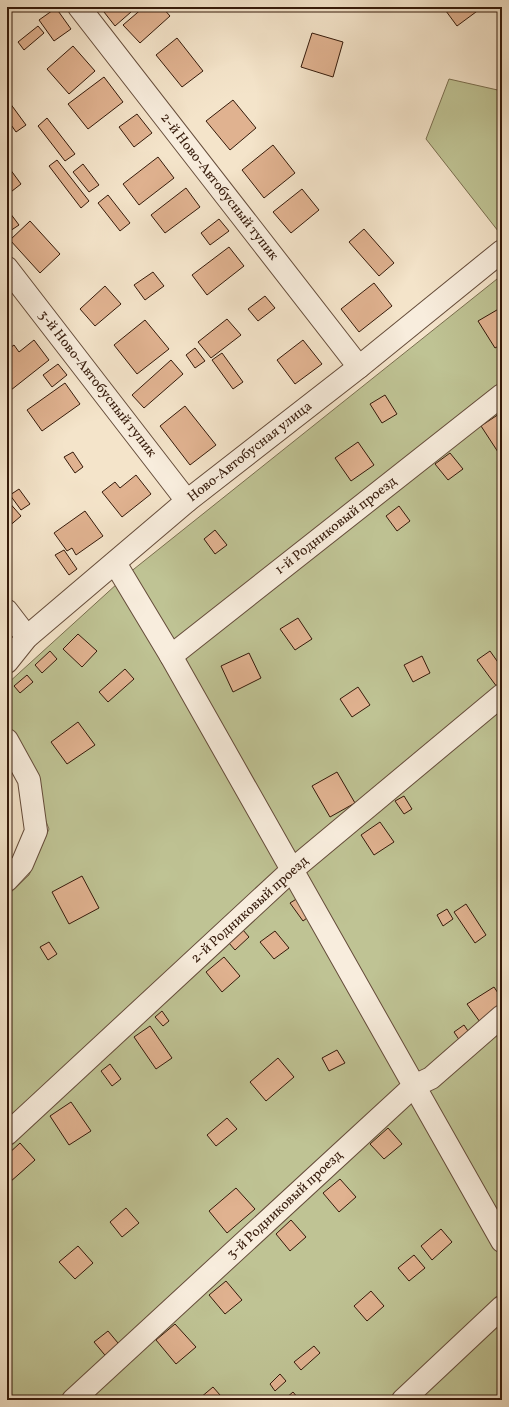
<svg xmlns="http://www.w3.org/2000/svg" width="509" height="1407" font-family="Vollkorn,serif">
	<rect width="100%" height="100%" fill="#f4e4ca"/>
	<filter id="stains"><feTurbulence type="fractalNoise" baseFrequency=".005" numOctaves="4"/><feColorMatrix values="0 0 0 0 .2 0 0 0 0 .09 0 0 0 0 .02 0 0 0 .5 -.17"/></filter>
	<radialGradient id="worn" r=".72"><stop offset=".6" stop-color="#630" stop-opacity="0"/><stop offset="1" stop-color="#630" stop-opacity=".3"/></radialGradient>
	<!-- green -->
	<g fill="#bfc394" stroke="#7a6e4f">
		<path d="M449 79 502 91V236L426 139Z"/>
		<path d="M502 275V1296L389 1400H7V896L29 875 49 829 7 725V684L129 573Z"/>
		<path d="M502 1316V1400H408Z"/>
	</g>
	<!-- building -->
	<g fill="#e0b290" stroke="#351a0a">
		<path d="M110 7H127L131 12 115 26 104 12Z"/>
		<path d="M144 7H162L170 16 140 43 123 25Z"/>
		<path d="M443 7H479L480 9 457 26Z"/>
		<path d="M56 8 71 29 54 41 39 20Z"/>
		<path d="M38 26 44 33 24 50 18 42Z"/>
		<path d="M312 33 343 42 333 77 301 67Z"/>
		<path d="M177 38 203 71 182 87 156 55Z"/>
		<path d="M73 46 95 71 69 94 47 69Z"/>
		<path d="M104 77 123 102 88 129 68 104Z"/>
		<path d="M7 99 26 125 16 132 7 119Z"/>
		<path d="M233 100 256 128 230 150 206 121Z"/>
		<path d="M137 114 152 133 134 147 119 127Z"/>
		<path d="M47 118 75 154 65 161 38 126Z"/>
		<path d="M273 145 295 173 264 198 242 170Z"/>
		<path d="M158 157 174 178 139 205 123 184Z"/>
		<path d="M57 160 89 201 81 208 49 166Z"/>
		<path d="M83 164 99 185 89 192 73 172Z"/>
		<path d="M7 165 21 184 7 195Z"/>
		<path d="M502 180V201L499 192Z"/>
		<path d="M186 188 200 207 165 233 151 215Z"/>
		<path d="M302 189 319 210 291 233 273 212Z"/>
		<path d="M108 195 130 223 120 231 98 203Z"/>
		<path d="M7 209 19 225 7 233Z"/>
		<path d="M219 219 229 231 210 245 201 233Z"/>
		<path d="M30 221 60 254 40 273 10 240Z"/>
		<path d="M364 229 394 263 379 276 349 242Z"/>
		<path d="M229 247 244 266 207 295 192 275Z"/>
		<path d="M153 272 164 286 145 300 134 285Z"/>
		<path d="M374 283 392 306 359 332 341 309Z"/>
		<path d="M105 286 121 304 95 326 80 309Z"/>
		<path d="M265 296 275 308 258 321 248 309Z"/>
		<path d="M502 307V344L495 348 478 321Z"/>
		<path d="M227 319 241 335 211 358 198 342Z"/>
		<path d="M145 320 169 349 137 374 114 345Z"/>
		<path d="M34 340 49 360 11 390 7 385V350L14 345 19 352Z"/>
		<path d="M303 340 322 364 295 384 277 360Z"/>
		<path d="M195 348 205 361 195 368 186 355Z"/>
		<path d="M222 353 243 382 233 389 212 360Z"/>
		<path d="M171 360 183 374 144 408 132 395Z"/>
		<path d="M58 364 67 375 52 387 43 375Z"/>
		<path d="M65 383 80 404 42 431 27 410Z"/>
		<path d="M385 395 397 414 382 423 370 404Z"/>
		<path d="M185 406 216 445 190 465 160 426Z"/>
		<path d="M502 412V450L498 452 481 426Z"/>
		<path d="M358 442 374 465 351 481 335 458Z"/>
		<path d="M73 452 83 467 75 473 64 457Z"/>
		<path d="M450 453 463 469 448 480 435 464Z"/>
		<path d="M136 475 151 494 122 517 102 492 115 482 120 488Z"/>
		<path d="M19 489 30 504 21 510 10 495Z"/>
		<path d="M7 500 21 516 7 528Z"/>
		<path d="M399 506 410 521 397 531 386 516Z"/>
		<path d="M85 511 103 536 76 555 72 548 67 551 54 533Z"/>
		<path d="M215 530 227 545 215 554 204 539Z"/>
		<path d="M64 550 77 569 69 575 55 555Z"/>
		<path d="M298 618 312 639 295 650 280 629Z"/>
		<path d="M78 634 97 651 82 667 63 649Z"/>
		<path d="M50 651 57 659 42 673 35 665Z"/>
		<path d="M490 651 502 668V684L497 687 477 660Z"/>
		<path d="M249 653 261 678 233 692 221 666Z"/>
		<path d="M422 656 430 673 413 682 404 665Z"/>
		<path d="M125 669 134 679 108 702 99 692Z"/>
		<path d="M27 675 33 682 20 693 14 686Z"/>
		<path d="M358 687 370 705 352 717 340 699Z"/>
		<path d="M78 722 95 745 67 764 51 742Z"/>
		<path d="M337 772 355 803 330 817 312 786Z"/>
		<path d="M404 796 412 809 404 814 395 801Z"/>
		<path d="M380 822 394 842 374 855 361 835Z"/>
		<path d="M82 876 99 908 69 924 52 892Z"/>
		<path d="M298 898 311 915 303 921 290 903Z"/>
		<path d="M466 904 486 935 475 943 454 912Z"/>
		<path d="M447 909 453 919 443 926 437 915Z"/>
		<path d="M243 930 249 937 235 950 229 943Z"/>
		<path d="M275 931 289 948 274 959 260 942Z"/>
		<path d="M49 942 57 954 48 960 40 947Z"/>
		<path d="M224 957 240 976 222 992 206 972Z"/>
		<path d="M494 987 502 999V1008L480 1022 467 1004Z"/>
		<path d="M162 1011 169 1021 163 1026 155 1017Z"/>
		<path d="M464 1025 470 1034 460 1041 454 1032Z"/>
		<path d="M150 1026 172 1058 156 1069 134 1037Z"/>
		<path d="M337 1050 345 1063 329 1071 322 1058Z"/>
		<path d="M278 1058 294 1077 266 1101 250 1082Z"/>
		<path d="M110 1064 121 1079 112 1086 101 1071Z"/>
		<path d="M71 1102 91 1131 69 1145 50 1116Z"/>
		<path d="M227 1118 237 1129 216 1146 207 1135Z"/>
		<path d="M388 1128 402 1144 384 1159 370 1144Z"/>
		<path d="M20 1143 35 1160 10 1182 7 1179V1155Z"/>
		<path d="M340 1179 356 1197 339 1212 323 1193Z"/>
		<path d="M236 1188 255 1209 227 1233 209 1211Z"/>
		<path d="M126 1208 139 1223 122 1237 110 1222Z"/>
		<path d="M291 1220 306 1237 290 1251 276 1234Z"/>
		<path d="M441 1229 452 1242 432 1260 421 1246Z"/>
		<path d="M78 1246 93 1263 75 1279 59 1262Z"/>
		<path d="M414 1255 425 1268 409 1281 398 1268Z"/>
		<path d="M226 1281 242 1300 225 1314 209 1295Z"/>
		<path d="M371 1291 384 1306 367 1321 354 1306Z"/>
		<path d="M175 1324 196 1347 176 1364 156 1340Z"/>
		<path d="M108 1331 123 1349 109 1360 94 1342Z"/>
		<path d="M314 1346 320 1353 301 1370 294 1362Z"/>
		<path d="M280 1374 286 1381 275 1391 270 1384Z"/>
		<path d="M213 1387 220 1395 215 1400H202L200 1398Z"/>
		<path d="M293 1392 298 1398 296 1400H287L286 1398Z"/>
	</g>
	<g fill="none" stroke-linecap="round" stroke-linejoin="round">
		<defs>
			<g id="minor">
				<path d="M79 7 359 367"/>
				<path d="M7 268 187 501"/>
				<path d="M115 563 171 656 502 1241"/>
				<path d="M7 611 27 637"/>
				<path d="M171 656 502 395"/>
				<path d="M7 662 27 637 187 501 359 367 502 251"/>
				<path d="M7 740 29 780 36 831 22 864 7 880"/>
				<path d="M7 1134 292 870 502 695"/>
				<path d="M73 1400 414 1086 431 1078 502 1016"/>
				<path d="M403 1400 502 1307"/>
			</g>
		</defs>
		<!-- minor casing -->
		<use href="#minor" stroke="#654c3a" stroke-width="24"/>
		<!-- minor -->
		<use href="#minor" stroke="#f8eddd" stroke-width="22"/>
	</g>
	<g text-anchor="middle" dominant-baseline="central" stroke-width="3.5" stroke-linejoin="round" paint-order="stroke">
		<!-- street labels -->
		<g font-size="14" fill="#351a0a" stroke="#f8eddd">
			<text transform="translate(219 187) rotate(52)">2-й Ново-Автобусный тупик</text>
			<text transform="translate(97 384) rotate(52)">3-й Ново-Автобусный тупик</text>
			<text transform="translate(250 452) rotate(-38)">Ново-Автобусная улица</text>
			<text transform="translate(336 526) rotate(-38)">1-й Родниковый проезд</text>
			<text transform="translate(250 910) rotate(-42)">2-й Родниковый проезд</text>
			<text transform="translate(285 1205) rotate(-43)">3-й Родниковый проезд</text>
		</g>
	</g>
	<!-- margin -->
	<rect width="509" height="1407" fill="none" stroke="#f4e4ca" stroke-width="24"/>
	<rect x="8" y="8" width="493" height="1391" fill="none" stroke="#351a0a" stroke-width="2"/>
	<rect x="12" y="12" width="485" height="1383" fill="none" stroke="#351a0a"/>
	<rect width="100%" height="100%" filter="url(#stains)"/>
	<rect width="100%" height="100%" fill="url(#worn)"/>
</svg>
